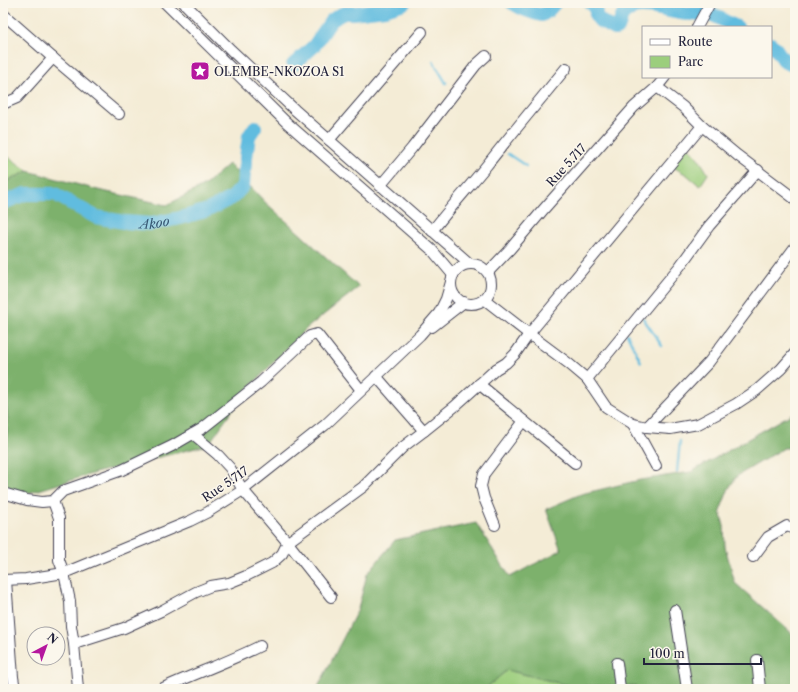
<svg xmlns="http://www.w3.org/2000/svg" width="798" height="692" font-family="'Libre Caslon Text',serif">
	<rect width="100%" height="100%" fill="#fbf7ec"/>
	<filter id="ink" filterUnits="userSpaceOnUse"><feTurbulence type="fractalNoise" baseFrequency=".025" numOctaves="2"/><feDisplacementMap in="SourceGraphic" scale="8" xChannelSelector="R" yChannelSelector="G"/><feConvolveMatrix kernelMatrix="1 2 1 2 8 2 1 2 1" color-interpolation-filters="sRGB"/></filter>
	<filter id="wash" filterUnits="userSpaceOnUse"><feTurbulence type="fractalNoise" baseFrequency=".012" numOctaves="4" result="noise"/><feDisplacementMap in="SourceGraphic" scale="16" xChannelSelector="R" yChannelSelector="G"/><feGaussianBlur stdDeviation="0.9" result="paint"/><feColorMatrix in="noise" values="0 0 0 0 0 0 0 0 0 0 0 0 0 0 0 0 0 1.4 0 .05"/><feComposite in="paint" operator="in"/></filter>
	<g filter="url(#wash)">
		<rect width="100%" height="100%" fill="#f4ecd6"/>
		<!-- green -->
		<g fill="#9cce7d" stroke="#5f785c">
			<path d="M687 146C696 154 702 163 708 174L700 186 687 175 673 167Z"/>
			<path d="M3 153 28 171 3 183Z"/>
			<path d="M3 380 8 420 3 472Z"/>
			<path d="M507 670 571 686H637L639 689H485Z"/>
		</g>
		<!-- forest -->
		<g fill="#7db16c" stroke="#506a54">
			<path d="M229 164 265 202 359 287 307 328 246 391 208 445 95 473 12 498 3 472 8 420 3 380V183L28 171 98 190 167 205 205 185Z"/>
			<path d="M795 412V448H784L737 476 729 488 720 511 724 526 725 547 735 583 795 636V689H639L637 686H571L507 670 485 689H317L358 609 367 574 395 540 476 523 510 577 561 550 546 509 581 494 640 480 691 472Z"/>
		</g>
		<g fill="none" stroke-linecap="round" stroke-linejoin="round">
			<!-- stream -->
			<g stroke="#61bcdf" stroke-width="2.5">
				<path d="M433 61 446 83"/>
				<path d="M508 154 526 166"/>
				<path d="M643 318 662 346"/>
				<path d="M627 334 641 362"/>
				<path d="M677 472 680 441"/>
			</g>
			<!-- river -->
			<g stroke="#61bcdf" stroke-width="14">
				<path d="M512 3C522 9 531 13 542 15L548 11 555 3"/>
				<path d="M590 3C596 6 596 10 596 16L600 21 615 29 618 28C620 24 620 23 621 19 622 15 628 11 632 9 644 3 668 12 681 13 692 15 704 12 715 16 722 19 729 24 737 27"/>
				<path d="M771 44 776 49 785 62 795 66"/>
				<path d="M293 65 314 46 331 21 338 16 344 13H353L385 9 404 3"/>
				<path id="s1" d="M3 203 25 194H55L72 204 96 217 124 222 151 224 180 218 208 210 233 197 243 186 244 172 249 136 255 127"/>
			</g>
		</g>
	</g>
	<g filter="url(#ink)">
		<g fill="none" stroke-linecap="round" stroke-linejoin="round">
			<defs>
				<g id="minor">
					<path d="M165 3 286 122 432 250 453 275"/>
					<path d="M184 3 231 50 295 110 469 263"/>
					<path d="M3 14 53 58 119 114"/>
					<path d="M697 27 710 3"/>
					<path d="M657 87 683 107 702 126 737 155 795 199"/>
					<path d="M3 104 17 98 53 58"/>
					<path d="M329 140 422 32"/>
					<path d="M380 186 412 148 476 65 486 56"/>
					<path d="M432 231C450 208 469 187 487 165 513 132 540 100 566 68"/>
					<circle cx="471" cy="284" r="20"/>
					<path d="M488 272 510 249 543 210 634 107 657 87 665 77"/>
					<path d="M484 299 529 334 568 363 587 379 606 407 633 424 647 427 670 429 698 424 736 404 757 390 781 369 795 353"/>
					<path d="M432 327 464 302"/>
					<path d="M376 376 424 431"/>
					<path d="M587 379 680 266 709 226 758 170"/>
					<path d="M479 384 575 463"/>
					<path d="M633 424 656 466"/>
					<path d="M647 427 709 362 795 247"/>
					<path d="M193 434 218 455 230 468 243 490 289 544 331 597"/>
					<path d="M3 493 27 500 42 502 53 501 63 491 122 470 172 446 203 428 261 382 310 336 317 334 361 390"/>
					<path d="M53 501 59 518V560L64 573 70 601 71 626 74 644 78 689"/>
					<path d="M495 525 484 498 481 486 484 474 524 421"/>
					<path d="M753 557 768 537 787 526 795 529"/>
					<path d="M3 580 26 579 64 573 190 521 208 512 243 490 325 425 420 335 439 313 446 299 451 282"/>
					<path d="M6 580 13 677 15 689"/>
					<path d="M675 610 687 689"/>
					<path d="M74 644 124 628 161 611 196 592 211 586 229 583 246 576 272 563 282 554 286 546 292 539 363 487 403 447 424 431 454 407 496 369 506 363 515 354 529 334 702 126"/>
					<path d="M757 660 760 689"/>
					<path d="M617 663 620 689"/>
					<path d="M161 689C194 674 228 662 260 646"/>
				</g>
			</defs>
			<!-- minor casing -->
			<use href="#minor" stroke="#424052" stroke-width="12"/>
			<!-- minor -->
			<use href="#minor" stroke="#fff" stroke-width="10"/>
		</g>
	</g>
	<!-- icons -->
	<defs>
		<symbol id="sight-square" viewBox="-11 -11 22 22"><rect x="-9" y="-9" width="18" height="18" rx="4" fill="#b5179e" stroke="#fbf7ec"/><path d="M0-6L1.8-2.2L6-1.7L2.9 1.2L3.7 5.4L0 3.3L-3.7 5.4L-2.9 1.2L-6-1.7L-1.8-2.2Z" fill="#fff"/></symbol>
	</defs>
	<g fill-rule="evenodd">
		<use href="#sight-square" x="189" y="60" width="22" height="22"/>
	</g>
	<g text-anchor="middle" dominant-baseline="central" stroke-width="3" stroke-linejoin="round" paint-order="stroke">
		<!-- poi labels -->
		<g font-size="12" fill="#22223b" stroke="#fbf7ec" text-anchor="start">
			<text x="214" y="71">OLEMBE-NKOZOA S1</text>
		</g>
		<!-- street labels -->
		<g font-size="12" fill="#22223b" stroke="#fbf7ec">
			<text transform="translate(566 165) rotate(-48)">Rue 5.717</text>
			<text transform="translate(225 484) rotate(-34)">Rue 5.717</text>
		</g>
		<!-- water labels -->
		<g font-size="13" font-style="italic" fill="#385874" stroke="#fbf7ec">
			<text stroke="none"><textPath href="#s1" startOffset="160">Akoo</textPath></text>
		</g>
	</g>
	<!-- margin -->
	<rect width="798" height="692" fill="none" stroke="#fbf7ec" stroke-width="16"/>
	<!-- legend -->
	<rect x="642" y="26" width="130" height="52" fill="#fbf7ec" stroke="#a4a2a5"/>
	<rect x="650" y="39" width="20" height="6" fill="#ffffff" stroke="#a4a2a5"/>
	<text x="678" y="46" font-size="12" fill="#22223b">Route</text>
	<rect x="650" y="56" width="20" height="12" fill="#9cce7d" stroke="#a4a2a5"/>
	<text x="678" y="66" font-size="12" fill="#22223b">Parc</text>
	<!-- north arrow -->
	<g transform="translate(46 646) rotate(41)"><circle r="19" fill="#fbf7ec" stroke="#a4a2a5"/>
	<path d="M0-3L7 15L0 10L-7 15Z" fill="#b5179e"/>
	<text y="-6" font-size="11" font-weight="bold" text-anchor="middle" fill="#22223b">N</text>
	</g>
	<!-- scale -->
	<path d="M644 658v6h117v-6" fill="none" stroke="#22223b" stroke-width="2"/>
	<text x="650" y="658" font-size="12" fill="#22223b" stroke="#fbf7ec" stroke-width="3" paint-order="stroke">100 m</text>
</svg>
